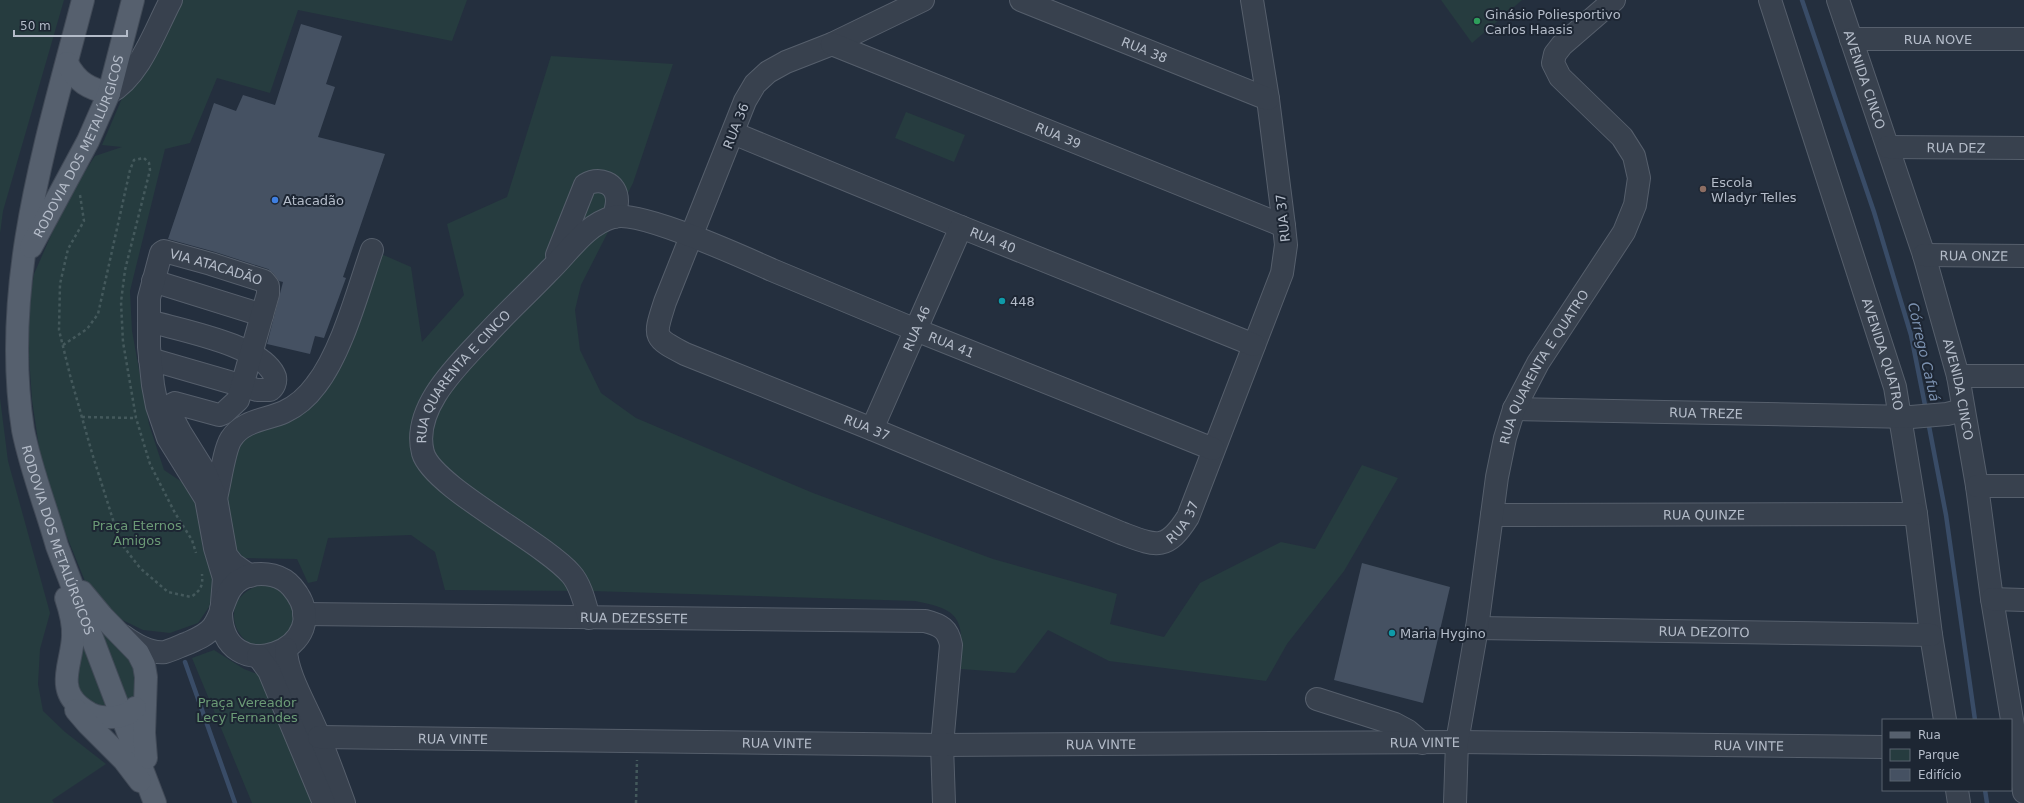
<svg xmlns="http://www.w3.org/2000/svg" width="2024" height="803" font-family="'DejaVu Sans',sans-serif">
	<rect width="100%" height="100%" fill="#242f3e"/>
	<!-- green -->
	<g fill="#263c3f">
		<path d="M0 0H64L3 211 0 234Z"/>
		<path d="M177 0H467L452 41 298 10 270 93 217 78 190 143 165 149 130 291 132 331 149 424 164 470 200 494 204 511 202 545 215 586 209 607 198 623 170 633 143 630 108 613 89 591 54 505 42 467 32 400 29 356 28 312 34 274 67 199 95 156 122 147 102 145 123 96Z"/>
		<path d="M1441 0H1522L1472 43Z"/>
		<path d="M551 56 673 64 633 183 581 285 575 310 580 350 601 393 636 418 813 493 993 559 1117 594 1110 624 1164 637 1200 583 1281 542 1315 549 1362 465 1398 478 1344 571 1287 644 1266 681 1109 661 1048 630 1015 673 961 669C962 623 966 610 915 601L591 591 445 590 435 552 411 535 328 538 317 581 308 583 297 559 244 558 234 547 227 500 235 446 244 437 290 420 379 253 411 267 422 342 464 295 447 224 507 197Z"/>
		<path d="M906 112 965 135 954 162 895 138Z"/>
		<path d="M0 398 8 461 50 613 40 649 38 684 43 711 65 732 106 764 52 800 54 803H0Z"/>
		<path d="M264 585 271 586 285 592 297 618 283 643 254 646C223 630 229 589 264 585Z"/>
		<path d="M90 612 128 650 140 688 130 707Z"/>
		<path d="M81 636 110 714 79 694 77 667Z"/>
		<path d="M214 650 244 669 260 675 317 803H252L192 658Z"/>
	</g>
	<g fill="none" stroke-linecap="round" stroke-linejoin="round">
		<!-- stream -->
		<g stroke="#394c67" stroke-width="4.5">
			<path d="M1802 0 1874 212 1911 335 1926 410"/>
			<path d="M1928 421 1946 515 1975 720"/>
			<path d="M185 662 235 803"/>
			<path d="M1985 790 1987 803"/>
		</g>
	</g>
	<!-- building -->
	<g fill="#455162">
		<path d="M301 24 342 36 326 84 335 87 318 137 385 154 343 277 346 278 324 338 315 336 310 354 267 344 283 282 279 281 273 273 268 269 215 252 168 239 214 103 236 111 243 95 275 105Z"/>
		<path d="M1362 563 1450 587 1423 703 1334 680Z"/>
	</g>
	<g fill="none" stroke-linecap="round" stroke-linejoin="round">
		<defs>
			<g id="minor">
				<path id="s1" d="M923 0 832 44 786 62 768 72 755 84 745 101 665 302C654 337 652 337 685 354L872 429 1121 533C1156 546 1166 552 1188 517L1282 273 1286 245 1284 226 1268 99 1252 0"/>
				<path id="s2" d="M1021 0 1268 99"/>
				<path id="s3" d="M1770 0 1895 387 1916 514 1931 635 1945 720"/>
				<path id="s4" d="M1838 0 1924 255 1958 376 1977 486 1992 599 2024 792"/>
				<path id="s5" d="M1851 39H2024"/>
				<path id="s6" d="M832 44 1284 226"/>
				<path d="M109 93C140 76 155 30 171 0"/>
				<path id="s7" d="M733 133 961 227 1254 345"/>
				<path id="s8" d="M1888 147 2024 148"/>
				<path d="M557 255 585 185C599 177 617 182 617 201 617 206 615 212 614 217"/>
				<path id="s9" d="M1924 255 2024 256"/>
				<path d="M153 281 262 315"/>
				<path d="M149 321C179 330 264 345 275 377 276 382 274 387 270 390H257L150 359"/>
				<path d="M1958 376H2024"/>
				<path id="s10" d="M1514 409 1911 417 1947 414 1963 410"/>
				<path id="s11" d="M872 429 961 227"/>
				<path d="M1977 486H2024"/>
				<path d="M216 498C220 483 224 450 231 439 243 420 266 420 284 412 297 406 308 396 316 385 342 352 358 290 372 250"/>
				<path id="s12" d="M1492 515 1916 514"/>
				<path d="M1992 599 2024 600"/>
				<path id="s13" d="M222 603 224 578 215 548 206 499 168 438 157 406 153 385 149 347V298L161 253 164 251 211 264 264 281 268 286V294L238 400 224 413 219 415 175 403 171 405 173 419 180 432 205 472 216 498 226 555 233 564 250 576"/>
				<path id="s14" d="M304 614 925 621C941 625 948 629 951 645L942 745 944 803"/>
				<path id="s15" d="M589 618C585 604 581 585 571 574 542 541 433 487 423 453 411 408 459 364 486 335 506 313 528 293 549 271 569 252 585 225 613 217 639 210 743 257 772 270 820 290 868 310 916 330 1015 370 1114 410 1213 449"/>
				<path id="s16" d="M1477 628 1931 635"/>
				<path d="M123 636C134 644 150 654 165 652 172 650 180 646 188 643 197 639 207 635 213 627 227 608 222 583 251 575 265 572 282 575 292 587 344 648 219 695 221 609"/>
				<path d="M286 649C286 675 310 712 319 737 328 759 336 781 344 803"/>
				<path d="M258 656 269 671 324 803"/>
				<path d="M1317 699 1395 724 1408 731 1422 743"/>
				<path id="s17" d="M319 737 942 745 1457 742 1883 747"/>
				<path d="M1957 790 1959 803"/>
				<path id="s18" d="M1455 803 1457 742 1477 628 1497 477 1505 438 1514 409 1538 363 1624 232 1635 205 1639 178 1634 156 1622 137 1560 77 1553 63 1555 54 1562 45 1614 0"/>
			</g>
			<g id="major">
				<path id="s19" d="M83 0C47 139 0 284 23 430 31 470 46 507 57 546L155 803"/>
				<path d="M67 63C77 82 89 89 109 93"/>
				<path id="s20" d="M31 247 88 141 109 93 133 0"/>
				<path d="M82 592 102 616 138 653 144 665 146 677 144 733 146 758"/>
				<path d="M66 598C70 610 74 624 73 637 72 662 56 687 79 706 85 711 92 716 101 717 112 718 127 717 135 708"/>
				<path d="M76 710 88 724 124 760 140 781"/>
			</g>
		</defs>
		<!-- minor casing -->
		<use href="#minor" stroke="#565f6c" stroke-width="24"/>
		<!-- major casing -->
		<use href="#major" stroke="#414a57" stroke-width="24"/>
		<!-- path -->
		<g stroke="#44595c" stroke-width="2.5" stroke-dasharray="3 3" stroke-linecap="butt">
			<path d="M80 195 84 221 68 249 60 284 59 330 70 375 92 453 120 542 140 568 168 592 191 597C201 590 203 586 202 574"/>
			<path d="M63 345 87 329 98 314 130 170 134 160 144 158 149 163 150 170 125 270 121 302 123 342 136 418 150 464 175 513 192 540 196 553"/>
			<path d="M82 417 136 418"/>
			<path d="M636 803 637 760"/>
		</g>
		<!-- minor -->
		<use href="#minor" stroke="#38414e" stroke-width="22"/>
		<!-- major -->
		<use href="#major" stroke="#56606e" stroke-width="22"/>
	</g>
	<!-- markers -->
	<circle fill="#2e9e5b" stroke="#1d2633" stroke-width="1.5" cx="1477" cy="21" r="4"/>
	<circle fill="#8d6e63" stroke="#1d2633" stroke-width="1.5" cx="1703" cy="189" r="4"/>
	<circle fill="#3f7fe0" stroke="#1d2633" stroke-width="1.5" cx="275" cy="200" r="4"/>
	<g fill="#0f9aa8" stroke="#1d2633" stroke-width="1.5">
		<circle cx="1002" cy="301" r="4"/>
		<circle cx="1392" cy="633" r="4"/>
	</g>
	<g text-anchor="middle" dominant-baseline="central" stroke-width="4" stroke-linejoin="round" paint-order="stroke">
		<!-- poi labels -->
		<g font-size="13" fill="#b4bcc9" stroke="#1d2633" text-anchor="start">
			<text x="1485" y="14">Ginásio Poliesportivo<tspan x="1485" dy="15">Carlos Haasis</tspan></text>
			<text x="1711" y="182">Escola<tspan x="1711" dy="15">Wladyr Telles</tspan></text>
			<text x="283" y="200">Atacadão</text>
			<text x="1010" y="301">448</text>
			<text x="1400" y="633">Maria Hygino</text>
		</g>
		<!-- street labels -->
		<g font-size="13" fill="#b4bcc9" stroke="#1d2633">
			<text stroke="none"><textPath href="#s5" startOffset="87">RUA NOVE</textPath></text>
			<text stroke="none"><textPath href="#s2" startOffset="133">RUA 38</textPath></text>
			<text stroke="none"><textPath href="#s4" startOffset="84">AVENIDA CINCO</textPath></text>
			<text transform="translate(736 126) rotate(-68)">RUA 36</text>
			<text stroke="none"><textPath href="#s6" startOffset="244">RUA 39</textPath></text>
			<text stroke="none"><textPath href="#s20" startOffset="112">RODOVIA DOS METALÚRGICOS</textPath></text>
			<text stroke="none"><textPath href="#s8" startOffset="68">RUA DEZ</textPath></text>
			<text transform="translate(1283 218) rotate(-96)">RUA 37</text>
			<text stroke="none"><textPath href="#s7" startOffset="281">RUA 40</textPath></text>
			<text stroke="none"><textPath href="#s9" startOffset="50">RUA ONZE</textPath></text>
			<text stroke="none"><textPath href="#s13" startOffset="425">VIA ATACADÃO</textPath></text>
			<text stroke="none"><textPath href="#s11" startOffset="110">RUA 46</textPath></text>
			<text stroke="none"><textPath href="#s15" startOffset="918">RUA 41</textPath></text>
			<text stroke="none"><textPath href="#s3" startOffset="372">AVENIDA QUATRO</textPath></text>
			<text stroke="none"><textPath href="#s18" startOffset="450">RUA QUARENTA E QUATRO</textPath></text>
			<text stroke="none"><textPath href="#s15" startOffset="331">RUA QUARENTA E CINCO</textPath></text>
			<text stroke="none"><textPath href="#s4" startOffset="408">AVENIDA CINCO</textPath></text>
			<text stroke="none"><textPath href="#s10" startOffset="192">RUA TREZE</textPath></text>
			<text stroke="none"><textPath href="#s1" startOffset="688">RUA 37</textPath></text>
			<text stroke="none"><textPath href="#s12" startOffset="212">RUA QUINZE</textPath></text>
			<text stroke="none"><textPath href="#s1" startOffset="1036">RUA 37</textPath></text>
			<text stroke="none"><textPath href="#s19" startOffset="553">RODOVIA DOS METALÚRGICOS</textPath></text>
			<text stroke="none"><textPath href="#s14" startOffset="330">RUA DEZESSETE</textPath></text>
			<text stroke="none"><textPath href="#s16" startOffset="227">RUA DEZOITO</textPath></text>
			<text stroke="none"><textPath href="#s17" startOffset="134">RUA VINTE</textPath></text>
			<text stroke="none"><textPath href="#s17" startOffset="458">RUA VINTE</textPath></text>
			<text stroke="none"><textPath href="#s17" startOffset="1106">RUA VINTE</textPath></text>
			<text stroke="none"><textPath href="#s17" startOffset="782">RUA VINTE</textPath></text>
			<text stroke="none"><textPath href="#s17" startOffset="1430">RUA VINTE</textPath></text>
		</g>
		<!-- park labels -->
		<g font-size="13" fill="#6b9a76" stroke="#1d2633">
			<text x="137" y="525">Praça Eternos<tspan x="137" dy="15">Amigos</tspan></text>
			<text x="247" y="702">Praça Vereador<tspan x="247" dy="15">Lecy Fernandes</tspan></text>
		</g>
		<!-- water labels -->
		<g font-size="14" font-style="italic" fill="#7c92b1" stroke="#1d2633">
			<text transform="translate(1924 352) rotate(77)">Córrego Cafuá</text>
		</g>
	</g>
	<!-- legend -->
	<rect x="1882" y="719" width="130" height="72" fill="#1d2633" stroke="#59626f"/>
	<rect x="1890" y="732" width="20" height="6" fill="#56606e" stroke="#59626f"/>
	<text x="1918" y="739" font-size="12" fill="#b4bcc9">Rua</text>
	<rect x="1890" y="749" width="20" height="12" fill="#263c3f" stroke="#59626f"/>
	<text x="1918" y="759" font-size="12" fill="#b4bcc9">Parque</text>
	<rect x="1890" y="769" width="20" height="12" fill="#455162" stroke="#59626f"/>
	<text x="1918" y="779" font-size="12" fill="#b4bcc9">Edifício</text>
	<!-- scale -->
	<path d="M14 30v6h113v-6" fill="none" stroke="#b4bcc9" stroke-width="2"/>
	<text x="20" y="30" font-size="12" fill="#b4bcc9" stroke="#1d2633" stroke-width="3" paint-order="stroke">50 m</text>
</svg>
